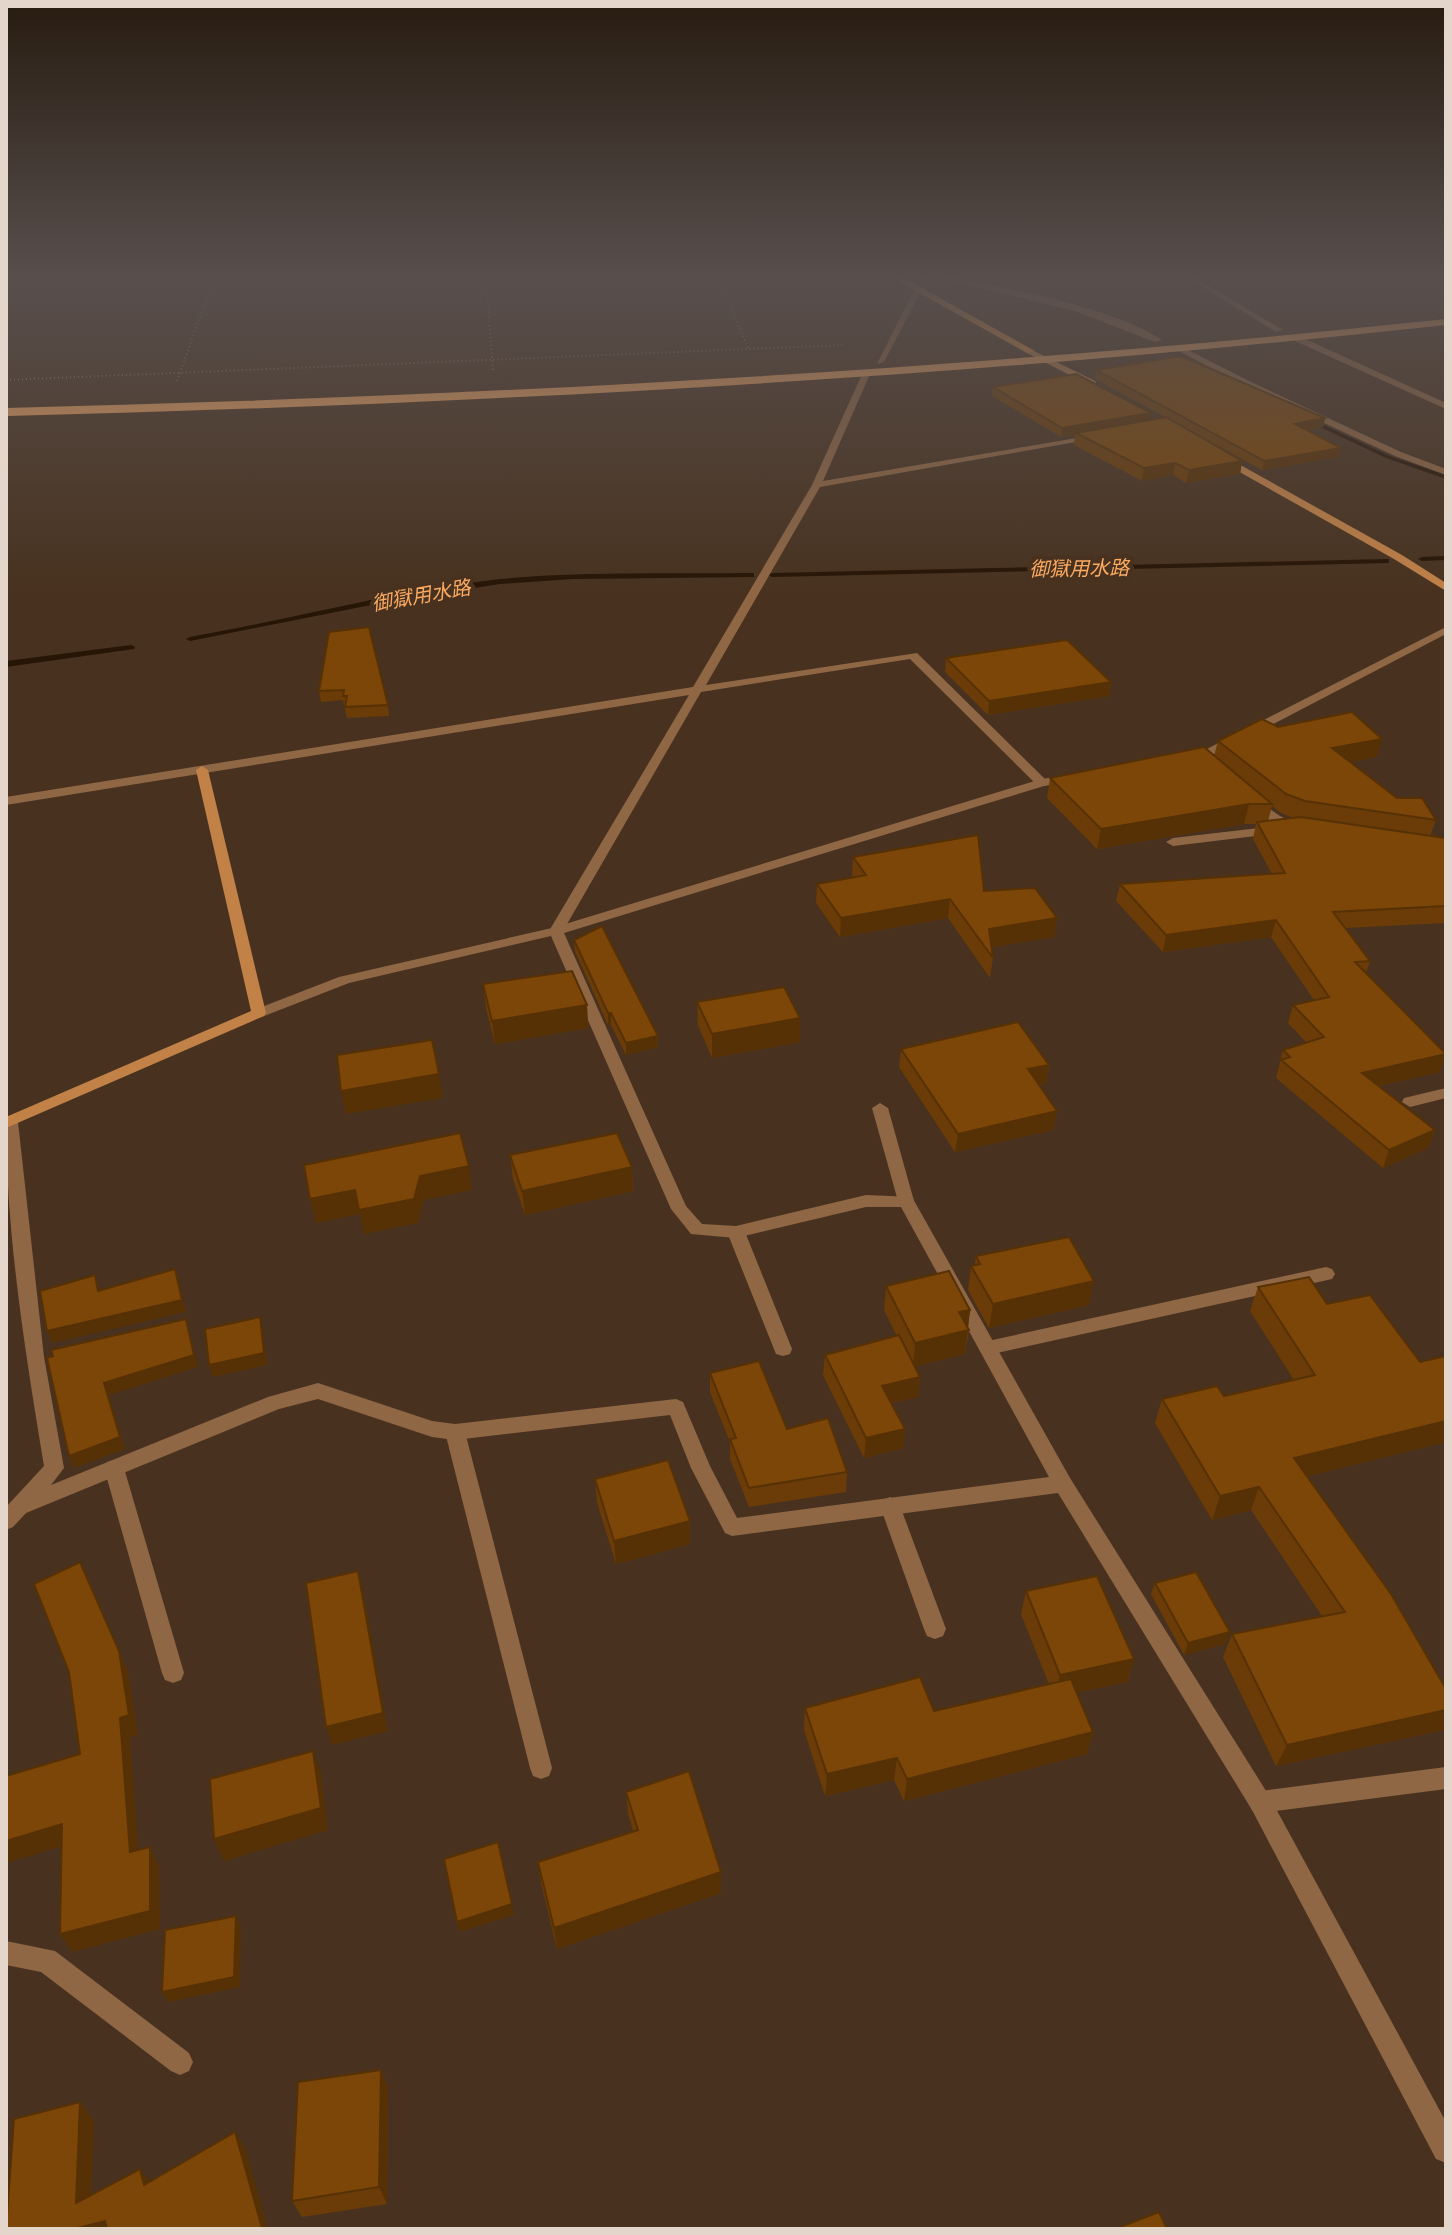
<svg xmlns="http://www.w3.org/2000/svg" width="1452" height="2235" font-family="Mulish,'Noto Sans JP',sans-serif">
	<rect width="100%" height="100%" fill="#48321f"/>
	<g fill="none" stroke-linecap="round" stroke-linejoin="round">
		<!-- stream -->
		<g fill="#271505" fill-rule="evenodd">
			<path d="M1309 418 1390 456 1446 475V479L1386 458 1307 421 1306 420Z"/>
			<path d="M1446 556V560L1422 561 1418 559 1422 557Z"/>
			<path d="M1386 559H1389V563L772 577 768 575 772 573Z"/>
			<path d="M751 573H754V577L572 579 500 584 396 600 190 641 186 639 190 637C294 619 396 590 501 579 584 571 668 574 751 573Z"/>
			<path d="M131 645 135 647 134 649 6 667V661Z"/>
		</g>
		<!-- path -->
		<g stroke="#907e6e" stroke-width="2" stroke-dasharray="1 3" stroke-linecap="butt">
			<path d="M486 277 493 372"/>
			<path d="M718 277 749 350"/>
			<path d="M6 380 844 345"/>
			<path d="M177 381 214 277"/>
		</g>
		<!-- lane -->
		<g fill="#906745" fill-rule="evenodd">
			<path d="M1186 277H1194L1283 330 1276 332Z"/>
			<path d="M918 288 922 290 884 362 877 364 914 290Z"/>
			<path d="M1295 337H1301L1446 403V409L1295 341Z"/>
			<path d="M1182 347 1253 383 1401 452 1446 469V475L1395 456 1247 387 1179 351Z"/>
			<path d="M863 372 870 374 823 481 1095 435 1099 438 820 487 706 685 917 653 1046 780V786H1038L910 659 701 692 563 931 556 935 549 931 689 695 6 805V797L693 687 812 485Z"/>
			<path d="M1253 797 1280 816 1304 827 1298 831 1270 822 1249 804 1247 801Z"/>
			<path d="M1276 826 1282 830 1281 833 1173 846 1166 842 1173 838Z"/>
			<path d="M1446 1088V1098L1410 1107 1402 1102 1404 1098Z"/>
			<path d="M880 1103 888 1108 914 1201 912 1205H900L898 1201 872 1108Z"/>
			<path d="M736 1226 742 1228 745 1232 792 1349 790 1354 783 1356 776 1354 774 1349 727 1232 730 1228Z"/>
			<path d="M1326 1267 1332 1269 1335 1274 1332 1279 988 1355 981 1353 979 1348 981 1343 988 1341Z"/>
			<path d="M455 1424 462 1426 465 1432 552 1768 549 1776 541 1779 533 1776 530 1768 445 1432 448 1426Z"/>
			<path d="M114 1460 121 1462 124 1468 184 1673 181 1680 173 1683 165 1680 162 1673 104 1468 107 1462Z"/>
			<path d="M890 1497 897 1500 900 1506 946 1629 943 1636 935 1639 927 1636 924 1629 880 1506 883 1500Z"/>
			<path d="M1446 1767V1789L1260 1813 1252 1810 1248 1802 1252 1794 1260 1791Z"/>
			<path d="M6 1941 55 1951 189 2053 193 2062 189 2071 180 2075 171 2071 41 1972 6 1965Z"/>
		</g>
		<!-- street -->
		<g fill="#906745" fill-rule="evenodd">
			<path d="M923 277H929V279L924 280Z"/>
			<path d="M937 277H951C1011 289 1112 307 1162 340L1155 342 1075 311Z"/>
			<path d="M1446 627V634L1204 760 1190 762 1184 758 1197 754Z"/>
			<path d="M1069 774 1073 775V781L1044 786 564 933 686 1206 702 1224 736 1226 866 1195 912 1197 1070 1478 1268 1794 1446 2122V2163L1436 2159 1252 1810 1058 1493 732 1536 725 1533 691 1468 670 1415 455 1440 432 1437 318 1399 279 1409 26 1513 13 1527 6 1530V1507L44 1466C25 1351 6 1234 6 1118L10 1117 18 1122 44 1357 64 1468 51 1485 268 1397 318 1383 432 1421 455 1424 676 1399 683 1402 710 1466 737 1518 1049 1477 901 1207H866L736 1238 691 1234 671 1209 551 936 349 983 259 1018 252 1013 254 1010 339 977 552 928 1038 780Z"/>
		</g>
		<!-- secondary -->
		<g fill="#c18147" fill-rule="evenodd">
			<path d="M1030 349 1095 381 1096 383 1089 385 1027 353Z"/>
			<path d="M1220 457H1226L1402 555 1446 583V591L1394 559 1220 461Z"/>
			<path d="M202 766 208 770 266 1013 264 1016 6 1128V1117L251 1011 196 770Z"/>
		</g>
		<!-- primary -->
		<path fill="#e79446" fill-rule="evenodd" d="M891 277H902L1035 351 1027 353Z"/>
		<!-- highway -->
		<path fill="#fcac65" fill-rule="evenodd" d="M1446 319V325C967 377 488 404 6 416V408C488 396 967 370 1446 319Z"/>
	</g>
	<!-- wall -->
	<g fill="#6b3c07" fill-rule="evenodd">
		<path d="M1096 370 1325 418 1323 427 1307 430 1341 448 1339 457 1262 470 1171 420 1242 461 1240 474 1186 483 1173 475 1142 481 1074 445 1075 435 1061 437 992 396 993 387 1151 413 1150 420 1165 417 1095 379Z"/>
		<path d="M329 632 388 705 389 716 347 718 343 700 321 702 319 691Z"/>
		<path d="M946 658 1111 682 1109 696 988 715 945 672Z"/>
		<path d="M1278 727 1377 757 1350 762 1397 798 1436 820 1430 836 1446 840V923L1345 928 1370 961 1366 973 1440 1072 1379 1086 1435 1130 1428 1148 1383 1168 1276 1078 1283 1050 1307 1043 1288 1023 1293 1005 1314 1000 1271 937 1163 952 1116 901 1120 884 1272 874 1253 839 1256 824H1244L1097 849 1047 798 1050 778 1214 756 1218 741ZM1272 806 1281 813 1294 818 1268 821Z"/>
		<path d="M853 857 984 891 1057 918 1054 937 991 947 993 958 990 978 948 918 840 937 816 903 817 884 853 877 852 876Z"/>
		<path d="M574 940 658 1036V1047L626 1055 611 1025H608L575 951Z"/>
		<path d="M483 984 587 1005 588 1028 495 1044 486 1008Z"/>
		<path d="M697 1002 800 1042 712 1058 698 1025Z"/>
		<path d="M901 1049 1049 1065 1046 1083 1039 1085 1057 1111 1053 1130 955 1152 899 1067Z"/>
		<path d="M510 1155 632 1167 633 1191 525 1215 513 1179Z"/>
		<path d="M976 1256 1089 1305 989 1328 968 1290 971 1266 975 1265Z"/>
		<path d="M886 1286 970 1310 968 1328 969 1330 965 1354 915 1366 920 1377 918 1397 891 1403 905 1429 903 1448 864 1458 823 1375 825 1355 897 1336 884 1310Z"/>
		<path d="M1258 1287 1327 1304 1446 1442 1307 1476 1444 1730 1276 1766 1223 1657 1232 1634 1322 1616 1251 1510 1212 1520 1155 1423 1162 1399 1224 1396 1294 1380 1250 1311Z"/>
		<path d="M710 1373 847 1472 846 1492 749 1507 730 1459V1442L710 1392Z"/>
		<path d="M595 1479 690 1544 616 1564 597 1502Z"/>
		<path d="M1155 1583 1225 1644 1184 1655 1151 1594Z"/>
		<path d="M1026 1591 1134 1659 1127 1682 1077 1692 1093 1732 1087 1754 904 1801 894 1780 825 1796 804 1730 805 1708 934 1711 1049 1684 1021 1614Z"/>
		<path d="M626 1792 721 1872V1893L557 1949 541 1883 538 1862 633 1831 628 1813Z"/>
		<path d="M381 2070 388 2088 387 2204 302 2217 292 2201Z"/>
	</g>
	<!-- shaded-wall -->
	<g fill="#573106">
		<path d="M1151 413 1150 422 1076 433 1075 435 1061 437 1062 428Z"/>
		<path d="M1325 418 1323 427 1293 433 1295 424Z"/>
		<path d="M1341 448 1339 457 1262 470 1264 461Z"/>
		<path d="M1242 461 1240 474 1186 483 1189 470Z"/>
		<path d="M1175 463 1173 475 1142 481 1144 468Z"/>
		<path d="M1111 682 1109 696 988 715 989 701Z"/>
		<path d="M1382 739 1377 757 1327 767 1332 748Z"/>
		<path d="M1249 804 1244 824 1097 849 1101 829Z"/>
		<path d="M950 899 948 918 840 937 841 918Z"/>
		<path d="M1057 918 1054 937 987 948 989 929Z"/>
		<path d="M1276 920 1271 937 1163 952 1166 935Z"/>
		<path d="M587 1005 588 1028 495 1044 492 1021Z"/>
		<rect x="608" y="1013" width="3" height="12"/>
		<path d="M800 1018V1042L712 1058V1034Z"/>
		<path d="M658 1036V1047L626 1055V1043Z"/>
		<path d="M1446 1055 1440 1072 1356 1091 1362 1073Z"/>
		<path d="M1049 1065 1046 1083 1025 1088 1028 1069Z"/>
		<path d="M439 1074 443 1098 346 1114 341 1091Z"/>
		<path d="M1057 1111 1053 1130 955 1152 958 1134Z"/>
		<path d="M1435 1130 1428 1148 1383 1168 1389 1150Z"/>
		<path d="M469 1166 472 1190 424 1200 418 1223 364 1234 360 1214 316 1223 310 1199Z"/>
		<path d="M632 1167 633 1191 525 1215 522 1191Z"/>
		<path d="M175 1269 186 1312 52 1343 47 1331Z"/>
		<path d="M1094 1281 1089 1305 989 1328 993 1304Z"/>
		<path d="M970 1310 965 1354 913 1367 915 1343 959 1312Z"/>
		<path d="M260 1317 263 1330 267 1365 213 1377 209 1365Z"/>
		<path d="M186 1319 198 1367 109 1395 125 1449 74 1468 69 1456 104 1383Z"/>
		<path d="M920 1377 918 1397 880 1405 882 1386Z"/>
		<path d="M1446 1421V1442L1285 1482 1294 1458Z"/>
		<path d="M905 1429 903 1448 864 1458 866 1438Z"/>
		<path d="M1259 1487 1251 1510 1212 1520 1220 1496Z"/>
		<path d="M690 1521V1544L616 1564 614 1541Z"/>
		<path d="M80 1562 128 1671 138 1734 130 1738 140 1871 130 1852Z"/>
		<path d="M358 1571 363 1589 388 1731 332 1745 326 1727Z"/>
		<path d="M1230 1632 1225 1644 1184 1655 1188 1643Z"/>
		<path d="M1134 1659 1127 1682 1054 1697 1060 1675Z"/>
		<path d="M1446 1710V1726L1444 1730 1276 1766 1287 1745Z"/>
		<path d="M1093 1732 1087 1754 904 1801 907 1779Z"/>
		<path d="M313 1751 321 1773 328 1830 224 1861 214 1839Z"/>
		<path d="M897 1758 894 1780 825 1796 827 1774Z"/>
		<path d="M62 1824 73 1843 6 1863V1841Z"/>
		<path d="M150 1847 159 1866 160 1929 72 1952 60 1934Z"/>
		<path d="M721 1872V1893L557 1949 554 1928Z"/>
		<path d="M512 1904 514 1915 459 1932 457 1922Z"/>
		<path d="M236 1916 241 1927 240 1987 168 2002 162 1992Z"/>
		<path d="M381 2070 388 2088 387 2204 379 2187Z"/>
		<path d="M80 2102 94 2121 90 2220 76 2203Z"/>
		<path d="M235 2132 246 2150 268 2229H261Z"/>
		<path d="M140 2169 153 2186 144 2185Z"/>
		<path d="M105 2221 112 2229H74Z"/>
	</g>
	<!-- building -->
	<g fill="#7c4608" stroke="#573106" stroke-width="2">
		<path d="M1181 356 1325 418 1295 424 1341 448 1264 461 1096 370Z"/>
		<path d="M1076 374 1151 413 1062 428 993 387Z"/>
		<path d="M1166 417 1242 461 1189 470 1175 463 1144 468 1076 433Z"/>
		<path d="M369 627 388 705 345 707 347 696H343L344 690 319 691 329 632Z"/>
		<path d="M1067 640 1111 682 989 701 946 658Z"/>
		<path d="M1352 712 1382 739 1332 748 1397 798H1422L1436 820 1305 801 1286 794 1218 741 1262 719 1278 727Z"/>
		<path d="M1204 747 1272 804H1249L1101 829 1050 778Z"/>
		<path d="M1301 817 1445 838 1446 840V906L1333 912 1370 961 1355 962 1446 1054 1362 1073 1435 1130 1389 1150 1281 1060 1290 1057 1283 1050 1324 1037 1293 1005 1329 997 1276 920 1166 935 1120 884 1285 873 1257 822Z"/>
		<path d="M978 835 984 891 1035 888 1057 918 989 929 993 958 950 899 841 918 817 884 866 875 853 857Z"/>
		<path d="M602 926 658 1036 626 1043 611 1013H608L574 940Z"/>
		<path d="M572 971 587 1005 492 1021 483 984Z"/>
		<path d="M784 987 800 1018 712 1034 697 1002Z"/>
		<path d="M1018 1022 1049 1065 1028 1069 1057 1111 958 1134 901 1049Z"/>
		<path d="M432 1040 439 1074 341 1091 337 1055Z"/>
		<path d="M460 1133 469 1166 420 1176 414 1199 359 1210 355 1190 310 1199 304 1165Z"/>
		<path d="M617 1133 632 1167 522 1191 510 1155Z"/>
		<path d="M1069 1237 1094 1281 993 1304 971 1266 980 1264 976 1256Z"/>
		<path d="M175 1269 182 1300 47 1331 40 1291 95 1275 98 1291Z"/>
		<path d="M949 1271 970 1310 959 1312 969 1330 915 1343 886 1286Z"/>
		<path d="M1309 1277 1327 1304 1370 1295 1420 1362 1446 1356V1421L1294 1458 1391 1594 1446 1689V1710L1287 1745 1232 1634 1345 1612 1259 1487 1220 1496 1162 1399 1217 1386 1224 1396 1315 1375 1258 1287Z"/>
		<path d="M260 1317 264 1353 209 1365 205 1329Z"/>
		<path d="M186 1319 194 1355 104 1383 120 1437 69 1456 47 1358 53 1356 51 1350Z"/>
		<path d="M899 1335 920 1377 882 1386 905 1429 866 1438 825 1355Z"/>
		<path d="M759 1361 787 1429 828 1418 847 1472 749 1488 730 1439 736 1438 710 1373Z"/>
		<path d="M668 1460 690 1521 614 1541 595 1479Z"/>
		<path d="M80 1562 119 1651 129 1715 120 1718 130 1852 150 1847V1911L60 1934 62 1824 6 1841V1776L80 1754 69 1672 34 1584Z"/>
		<path d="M358 1571 383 1713 326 1727 306 1583Z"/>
		<path d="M1196 1572 1230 1632 1188 1643 1155 1583Z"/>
		<path d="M1097 1576 1134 1659 1060 1675 1026 1591Z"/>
		<path d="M920 1677 934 1711 1071 1679 1093 1732 907 1779 897 1758 827 1774 805 1708Z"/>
		<path d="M313 1751 321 1808 214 1839 210 1779Z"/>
		<path d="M689 1771 721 1872 554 1928 538 1862 638 1830 626 1792Z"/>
		<path d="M498 1842 512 1904 457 1922 444 1859Z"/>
		<path d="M236 1916 234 1977 162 1992 165 1930Z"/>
		<path d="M381 2070 379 2187 292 2201 298 2082Z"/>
		<path d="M80 2102 76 2203 140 2169 144 2185 235 2132 262 2228 107 2229 105 2221 74 2229H6L14 2119Z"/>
		<path d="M1159 2212 1167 2229H1115Z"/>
	</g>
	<!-- sky -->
	<linearGradient id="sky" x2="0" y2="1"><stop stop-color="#281c11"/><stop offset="0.47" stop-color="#584f4d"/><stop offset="1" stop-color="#584f4d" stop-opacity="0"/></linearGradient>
	<rect width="1452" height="590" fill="url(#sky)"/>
	<g text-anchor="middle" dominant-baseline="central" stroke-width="8" stroke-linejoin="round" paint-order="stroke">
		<!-- far-water labels -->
		<g font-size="20" font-style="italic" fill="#fbaa62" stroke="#48321f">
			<text transform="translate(1079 568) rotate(-1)">御獄用水路</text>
			<text transform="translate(421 595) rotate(-10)">御獄用水路</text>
		</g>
	</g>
	<!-- border -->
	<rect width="1452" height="2235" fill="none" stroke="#e4d6cb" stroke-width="16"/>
</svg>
